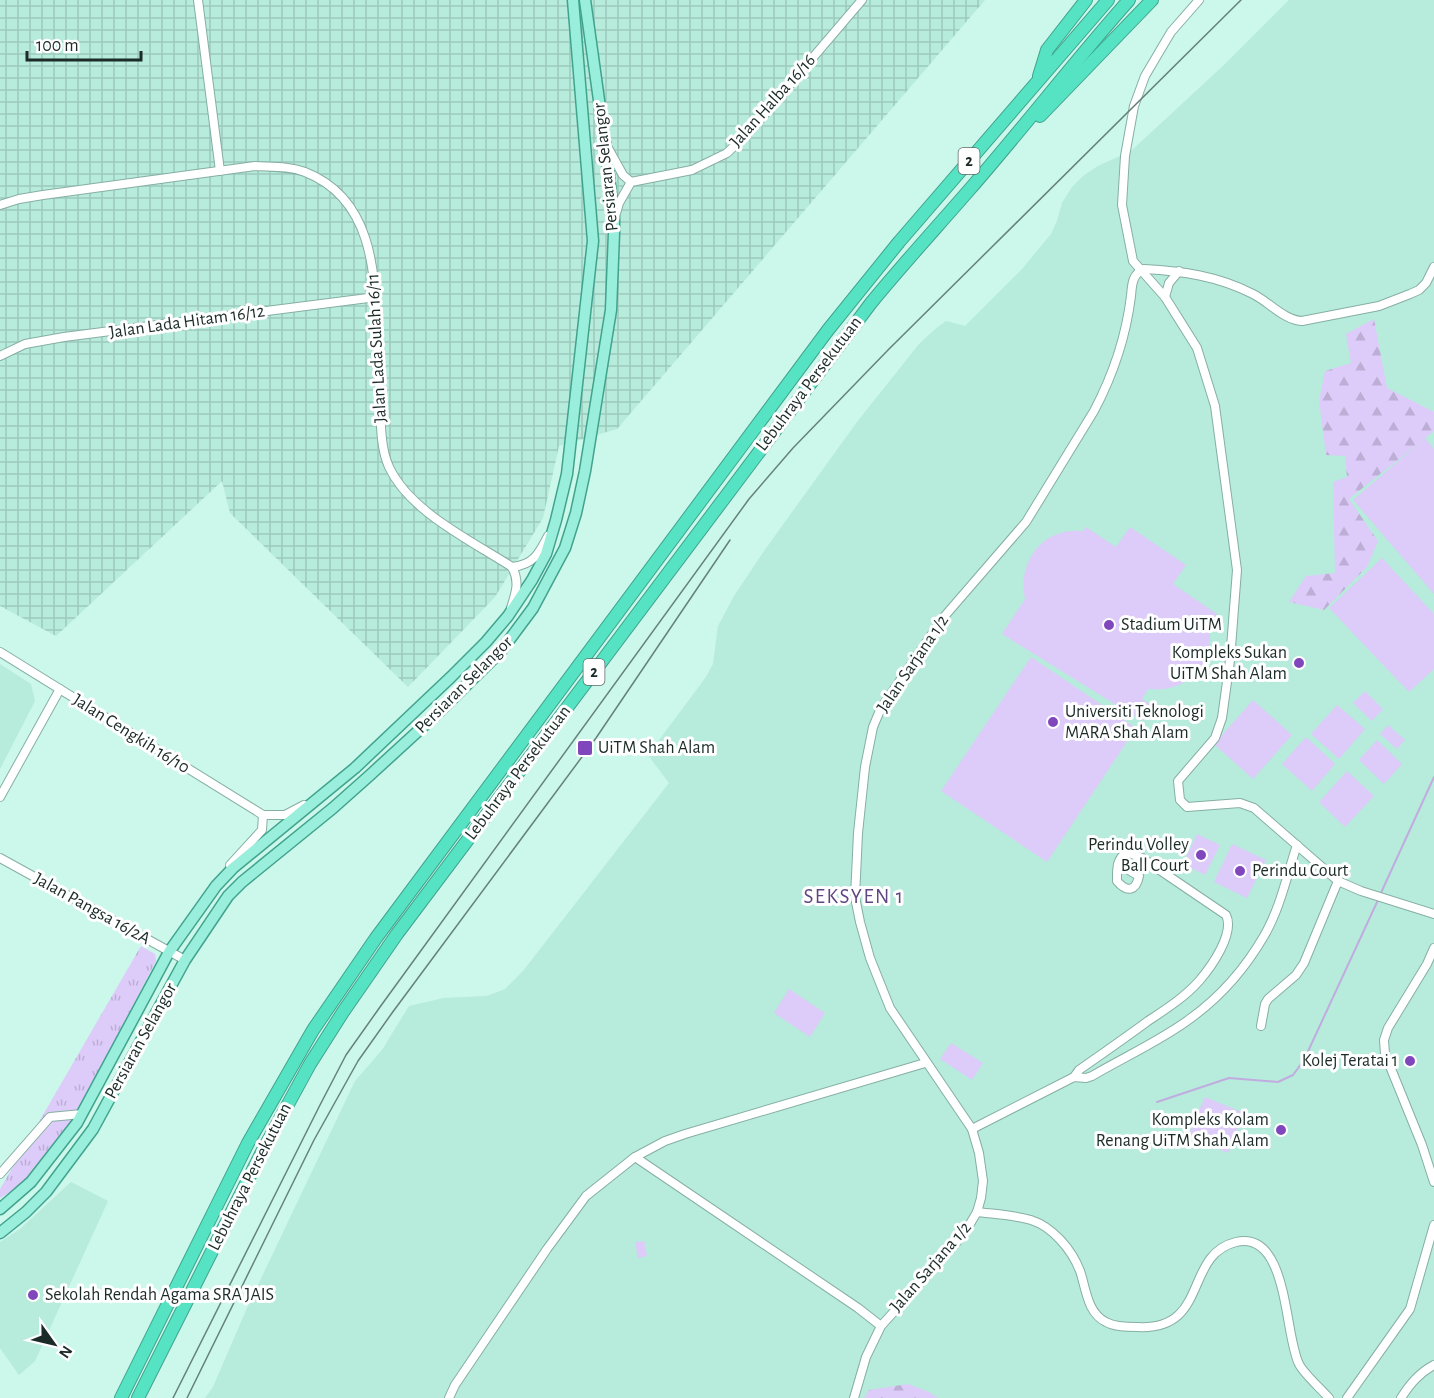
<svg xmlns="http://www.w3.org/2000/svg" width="1434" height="1398" font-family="'Alegreya Sans',sans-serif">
	<defs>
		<pattern id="industrial-grid" width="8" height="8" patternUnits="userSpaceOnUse" patternTransform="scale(1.5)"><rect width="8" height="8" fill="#b7ebdc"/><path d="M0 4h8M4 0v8" fill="none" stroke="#9dcabd"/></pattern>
		<pattern id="grass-tufts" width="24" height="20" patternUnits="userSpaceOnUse" patternTransform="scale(1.5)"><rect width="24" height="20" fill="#ddcbf9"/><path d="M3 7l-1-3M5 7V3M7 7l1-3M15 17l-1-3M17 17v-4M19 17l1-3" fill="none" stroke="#bdaed5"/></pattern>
		<pattern id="forest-firs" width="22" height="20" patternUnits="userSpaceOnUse" patternTransform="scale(1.5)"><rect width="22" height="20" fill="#ddcbf9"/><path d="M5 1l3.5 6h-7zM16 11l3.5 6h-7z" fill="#bdaed5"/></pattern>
	</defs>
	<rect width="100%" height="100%" fill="#ccf7eb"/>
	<!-- built -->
	<g fill="#b7ebdc">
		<path d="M1289 0H1434V1398H205L213 1387 247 1308 355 1081 382 1050 409 1006 444 998 487 996 505 989 523 971 669 783 648 755 706 677 713 664 718 626 734 596 764 551 857 422 919 344 934 330 946 321 965 326 1023 268 1051 234 1057 221 1062 203 1072 187 1083 176 1098 166 1131 151 1224 65Z"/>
		<path d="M0 664 31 684 35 701 0 769Z"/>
		<path d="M71 1182 108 1201 35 1361 19 1375 0 1348V1242L20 1229Z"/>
	</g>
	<!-- industrial -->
	<path fill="url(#industrial-grid)" d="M0 0H985L617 429 559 446 543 518 495 597 408 687 230 513 222 481 56 636 0 606Z"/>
	<!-- grass -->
	<path fill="url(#grass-tufts)" d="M141 946 155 954 156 961 75 1118 30 1180 0 1198V1189Z"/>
	<!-- forest -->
	<g fill="url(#forest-firs)">
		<path d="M1374 319 1387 388 1434 412V431L1349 499 1378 541 1367 567 1324 610 1289 602 1306 576 1335 573 1333 482 1347 477 1345 456 1326 455 1319 401 1325 371 1351 363 1346 334Z"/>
		<path d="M908 1384 929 1392 938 1398H864L869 1390Z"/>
	</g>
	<!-- pitch -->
	<g fill="#ddcbf9">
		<path d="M1425 438 1434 449V594L1353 500Z"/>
		<path d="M1086 527 1116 547 1130 527 1186 565 1173 584 1217 614 1212 621 1208 618C1218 661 1191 693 1148 689L1142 699 1153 706 1142 721 1002 634 1025 599C1017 561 1043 527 1083 531Z"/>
		<path d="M1382 558 1434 614V669L1409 692 1329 608Z"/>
		<path d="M1031 657 1136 728 1047 862 941 791Z"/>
		<path d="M1365 691 1383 709 1372 721 1353 703Z"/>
		<path d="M1253 700 1292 735 1253 779 1214 744Z"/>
		<path d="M1337 705 1365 729 1339 759 1311 734Z"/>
		<path d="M1388 725 1405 740 1397 749 1380 734Z"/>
		<path d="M1306 737 1335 764 1312 791 1282 764Z"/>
		<path d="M1377 740 1402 764 1384 784 1359 760Z"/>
		<path d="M1347 771 1374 796 1345 827 1319 802Z"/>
		<path d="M1197 834 1220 845 1205 875 1183 864Z"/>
		<path d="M1232 844 1266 860 1247 898 1214 882Z"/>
		<path d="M789 989 825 1013 810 1037 774 1013Z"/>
		<path d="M951 1043 983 1063 972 1080 940 1059Z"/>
		<path d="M1205 1097 1244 1113 1228 1153 1188 1136Z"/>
		<path d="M644 1241 647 1256 638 1258 635 1242Z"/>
	</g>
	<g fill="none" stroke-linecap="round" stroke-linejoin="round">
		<!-- stream -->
		<g stroke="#c1acdf" stroke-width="2">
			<path d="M1380 895 1434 777"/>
			<path d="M1157 1102 1229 1078 1278 1082 1293 1075 1304 1060 1378 900"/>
		</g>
		<defs>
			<g id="minor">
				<path d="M198 0 220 171"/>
				<path d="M1199 0 1171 32 1145 76 1134 106 1125 156 1122 205 1133 261 1165 297 1197 348 1215 406 1237 570 1230 660 1222 718 1215 738 1178 781 1180 800 1187 807 1240 803 1254 808 1338 881 1361 891 1434 914"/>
				<path d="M608 148 623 175 631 182"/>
				<path d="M0 205 19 199 43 195 255 166C272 167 289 166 305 172 372 198 375 271 377 331 378 354 379 377 380 400 381 422 380 447 389 467 410 512 472 541 512 567 520 582 516 592 511 608"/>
				<path d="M615 217 619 203 631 182 692 170 727 153 752 129 862 0"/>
				<path d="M1165 297 1169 283 1179 271"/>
				<path d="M0 356 25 344 64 337 376 297"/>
				<path d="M512 567C533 565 539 554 548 536"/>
				<path d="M0 652 263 815H285L304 805"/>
				<path d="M0 797 60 689"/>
				<path d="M0 858 185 960"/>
				<path d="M230 865 262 830 263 815"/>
				<path d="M1434 948 1427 964 1388 1028 1384 1040 1385 1054 1422 1145 1434 1182"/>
				<path d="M1261 1026 1265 1004 1268 999 1296 975 1304 963 1338 881"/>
				<path d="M1074 1077 1079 1070C1102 1054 1125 1038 1148 1021 1166 1009 1185 997 1199 981 1212 966 1235 933 1226 915L1142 858 1127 852C1116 859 1117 870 1117 881 1127 893 1136 891 1139 876L1118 864"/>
				<path d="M972 1129 1074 1077 1086 1078 1092 1076C1124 1057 1162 1040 1191 1018 1220 997 1246 967 1264 936 1280 909 1287 875 1297 845"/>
				<path d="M635 1157 665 1141 685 1134 925 1063"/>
				<path d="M0 1174 50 1117 82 1114"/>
				<path d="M977 1212C994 1214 1014 1215 1031 1220 1053 1227 1072 1250 1080 1271 1086 1288 1087 1313 1106 1322 1115 1327 1127 1327 1137 1327 1210 1331 1183 1255 1236 1242 1289 1230 1284 1335 1299 1364 1304 1374 1320 1388 1329 1398"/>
				<path d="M449 1398 455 1385 547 1249 586 1196 635 1157 858 1308 881 1326"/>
				<path d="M854 1398 866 1357 881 1326 964 1234 977 1212 981 1198 983 1181 979 1153 972 1129 890 1008 870 958 860 922 855 897 858 833 865 767 873 727 881 708 943 618 1026 522 1094 411C1113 375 1126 337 1131 296 1132 285 1132 274 1144 269 1182 271 1218 276 1253 294 1269 302 1284 320 1302 321L1379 306 1410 294 1419 290 1426 283 1434 267"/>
				<path d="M1347 1398 1410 1309 1434 1225"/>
				<path d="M1401 1398C1410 1384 1419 1373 1434 1365"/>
			</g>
			<g id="major">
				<path d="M0 1209 31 1182 77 1123 169 952 216 886 233 868 355 768 451 677 486 642 508 616 532 580 546 554 556 520 567 474 593 241 573 0"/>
				<path d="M0 1233 26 1212 46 1192 93 1129 185 960 228 896 242 882 333 808 369 776 440 711 501 651 533 608 565 548 576 513 585 471 611 310 614 233V219L605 143 585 0"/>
			</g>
			<g id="highway">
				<path d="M1039 76 1047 50 1086 0"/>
				<path d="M1040 116 1152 0"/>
				<path d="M121 1398 248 1143 313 1030 376 938 828 330 899 242 1108 0"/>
				<path d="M138 1398 263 1150 310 1064 343 1012 397 934 871 303C903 264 937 227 970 189 1024 127 1074 62 1129 0"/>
			</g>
		</defs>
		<!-- minor casing -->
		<use href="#minor" stroke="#86afa4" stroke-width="10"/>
		<!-- major casing -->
		<use href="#major" stroke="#41a38d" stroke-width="13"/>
		<!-- highway casing -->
		<use href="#highway" stroke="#41a38d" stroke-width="14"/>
		<!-- minor -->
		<use href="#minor" stroke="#fff" stroke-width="8"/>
		<!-- major -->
		<use href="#major" stroke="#99eedc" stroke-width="10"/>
		<!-- highway -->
		<use href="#highway" stroke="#55e3c4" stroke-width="12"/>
		<!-- tram -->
		<g stroke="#66827a" stroke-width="1.5">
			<path d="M173 1398 320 1105 346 1055 380 1007 749 499 793 448 889 349 1241 0"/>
			<path d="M187 1398 314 1140 358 1061 392 1013 596 738 730 540"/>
		</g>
	</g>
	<!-- markers -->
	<g fill="#8047bd" stroke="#fff" stroke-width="2">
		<circle cx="1109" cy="625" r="6"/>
		<circle cx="1299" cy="663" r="6"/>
		<circle cx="1053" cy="722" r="6"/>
		<rect x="577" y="740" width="16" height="16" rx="3"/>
		<circle cx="1201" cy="855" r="6"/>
		<circle cx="1240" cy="871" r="6"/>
		<circle cx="1410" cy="1061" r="6"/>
		<circle cx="1281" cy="1130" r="6"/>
		<circle cx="33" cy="1295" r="6"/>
	</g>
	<g text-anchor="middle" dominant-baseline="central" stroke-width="6" stroke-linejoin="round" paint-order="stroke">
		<!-- shield labels -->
		<g fill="#fff" stroke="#5f6b68" stroke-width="1.5">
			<rect x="958.5" y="148" width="21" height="26" rx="4.5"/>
			<rect x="583.5" y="659" width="21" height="26" rx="4.5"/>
		</g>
		<g font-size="16" font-weight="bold" fill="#1b2b27">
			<text x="969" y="161">2</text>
			<text x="594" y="672">2</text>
		</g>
		<!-- street labels -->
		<g font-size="18" fill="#1b2b27" stroke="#fff">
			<text transform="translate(773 101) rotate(-48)">Jalan Halba 16/16</text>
			<text transform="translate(606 167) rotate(-96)">Persiaran Selangor</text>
			<text transform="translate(187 322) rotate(-8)">Jalan Lada Hitam 16/12</text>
			<text transform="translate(377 348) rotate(-93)">Jalan Lada Sulah 16/11</text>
			<text transform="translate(809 384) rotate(-53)">Lebuhraya Persekutuan</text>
			<text transform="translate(913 664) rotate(-56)">Jalan Sarjana 1/2</text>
			<text transform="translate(464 685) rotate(-45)">Persiaran Selangor</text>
			<text transform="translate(131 734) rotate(32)">Jalan Cengkih 16/10</text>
			<text transform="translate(518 773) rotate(-53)">Lebuhraya Persekutuan</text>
			<text transform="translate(92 909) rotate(29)">Jalan Pangsa 16/2A</text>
			<text transform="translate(141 1041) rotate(-61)">Persiaran Selangor</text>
			<text transform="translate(250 1177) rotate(-63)">Lebuhraya Persekutuan</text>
			<text transform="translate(931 1267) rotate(-49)">Jalan Sarjana 1/2</text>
		</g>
		<!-- poi labels -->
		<g font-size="18" fill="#1b2b27" stroke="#fff" text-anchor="start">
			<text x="1121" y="625">Stadium UiTM</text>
			<text x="1287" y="653" text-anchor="end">Kompleks Sukan<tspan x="1287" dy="21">UiTM Shah Alam</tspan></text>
			<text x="1065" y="712">Universiti Teknologi<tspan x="1065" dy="21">MARA Shah Alam</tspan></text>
			<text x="598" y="748">UiTM Shah Alam</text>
			<text x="1189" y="845" text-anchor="end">Perindu Volley<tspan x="1189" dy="21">Ball Court</tspan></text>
			<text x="1252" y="871">Perindu Court</text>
			<text x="1398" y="1061" text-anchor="end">Kolej Teratai 1</text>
			<text x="1269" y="1120" text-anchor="end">Kompleks Kolam<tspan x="1269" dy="21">Renang UiTM Shah Alam</tspan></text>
			<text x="45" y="1295">Sekolah Rendah Agama SRA JAIS</text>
		</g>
		<!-- quarter labels -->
		<g font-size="21" letter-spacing="1.5" fill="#5f4581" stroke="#fff">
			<text x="854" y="896">SEKSYEN 1</text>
		</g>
	</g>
	<!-- north arrow -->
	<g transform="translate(54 1344) rotate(124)" stroke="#ffffff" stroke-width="4.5" paint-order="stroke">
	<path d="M0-4.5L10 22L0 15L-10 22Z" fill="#1b2b27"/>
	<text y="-9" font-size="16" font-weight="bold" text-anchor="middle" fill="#1b2b27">N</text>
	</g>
	<!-- scale -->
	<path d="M27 51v9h114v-9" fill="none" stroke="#1b2b27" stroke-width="3"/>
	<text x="36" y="51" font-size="18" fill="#1b2b27" stroke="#ffffff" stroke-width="4.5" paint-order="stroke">100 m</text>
</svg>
